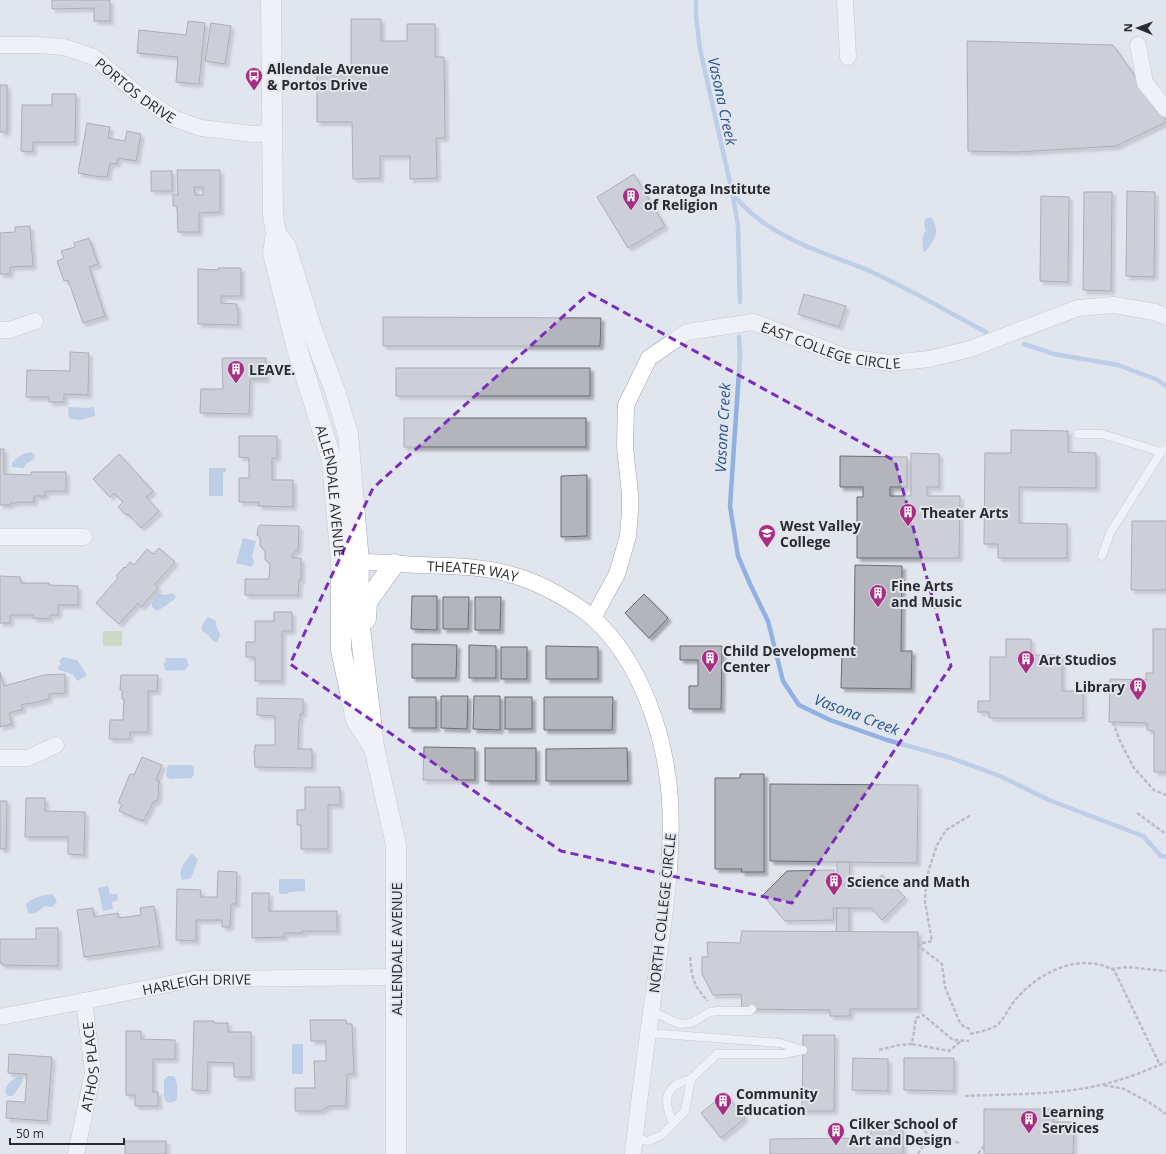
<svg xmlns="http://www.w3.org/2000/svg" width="1166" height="1154" font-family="'Open Sans',sans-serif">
	<defs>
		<filter id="shadow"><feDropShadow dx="3.5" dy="3.5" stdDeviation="1" flood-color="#0004"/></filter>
	</defs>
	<rect width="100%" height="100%" fill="#e1e5ee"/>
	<!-- green -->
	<rect fill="#b7c798" x="103" y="631" width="19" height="15"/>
	<!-- water -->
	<g fill="#90b1e2">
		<path d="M931 217C941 231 935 241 924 253 922 244 921 237 926 230L924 225 925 219Z"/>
		<path d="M68 407 87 408 94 407 95 416 80 420 69 419Z"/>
		<path d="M31 452 35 455 34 459 26 464 24 468 12 467V463C17 457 23 453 31 452Z"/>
		<path d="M209 468H226V472L223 473V496H209Z"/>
		<path d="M243 538 256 541 252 557 254 561 252 567 236 563Z"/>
		<path d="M172 593 176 596 175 599 159 610 157 611 152 607V603L159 594 165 595Z"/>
		<path d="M208 617 216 621C215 627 220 631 220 636L217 642 213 641 208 635 202 631C201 627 205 619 208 617Z"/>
		<path d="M63 657 77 660 87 675 78 681 72 674 59 670 58 667 61 664 59 661Z"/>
		<path d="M165 658H186L189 665 186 668V670L166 671 163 664 166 661Z"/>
		<path d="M169 765H191L194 768V775L191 778 170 779 166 776 167 768Z"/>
		<path d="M192 854 198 859 191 878 182 880C177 871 185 860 192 854Z"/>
		<path d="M279 879H305V891L290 892 287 894H279Z"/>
		<path d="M108 886 110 894H117L118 899 116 901 112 902 113 909 103 911 98 888Z"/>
		<path d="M53 894 57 902 55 904 54 906 50 907 45 906C39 910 35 916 28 913L26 904C33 897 43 895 53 894Z"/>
		<rect x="292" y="1044" width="11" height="30"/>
		<path d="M168 1076H174C178 1081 178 1095 176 1101L170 1103 166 1101 164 1096V1079Z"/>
		<path d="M18 1077H23L22 1083C18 1086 17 1092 12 1096H8L5 1092C6 1084 12 1080 18 1077Z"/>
	</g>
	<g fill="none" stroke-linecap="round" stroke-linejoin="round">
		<!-- stream -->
		<g stroke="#90b1e2" stroke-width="4.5">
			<path d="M696 0V15L700 49 733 196 738 226 740 302"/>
			<path d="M734 196C741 203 748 211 756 217 789 243 827 254 865 269 907 287 946 311 986 332"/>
			<path d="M739 337 740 356 730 506 738 556 750 584 768 621 783 681 799 705 830 720 887 740 948 757 1000 776 1049 800 1143 836 1161 856 1166 857"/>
			<path d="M1024 344 1054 354 1118 365 1158 380 1166 386"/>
		</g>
	</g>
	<!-- building -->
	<g fill="#b4b4bd" stroke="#6b6b74" fill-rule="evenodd" filter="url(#shadow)">
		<path d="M52 0H110V21H94V8L52 9Z"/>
		<path d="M351 19H381V41H407V24H435V57H444L445 138H436L437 178 410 179V156H380V178L353 179 352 122H317V75H351Z"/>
		<path d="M188 21 205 23 199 84 176 82 178 57 137 53 139 30 186 35Z"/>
		<path d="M211 23 231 26 225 64 205 61Z"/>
		<path d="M967 41 1113 45 1166 120V122L1116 146 1017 152 968 151Z"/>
		<rect x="0" y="85" width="7" height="47"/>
		<path d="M52 94H76L75 142H33V152L21 151 22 105H52Z"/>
		<path d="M87 123 110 127 108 138 125 141 127 131 141 134 136 161 118 158 117 164 110 163 107 177 101 176V177L78 173Z"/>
		<path d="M177 170H220V212L199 213V232H178L177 206H173V195H178ZM194 187H203V195H195Z"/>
		<rect x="151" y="171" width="21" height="20"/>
		<path d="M634 174 665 226 628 248 597 197Z"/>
		<path d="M1127 191 1155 192 1154 277 1126 276Z"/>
		<path d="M1084 192H1112L1111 291 1083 290Z"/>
		<path d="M1041 196 1069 197 1068 282 1040 281Z"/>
		<path d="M30 226 33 266 10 267V274H0V233L15 232V227Z"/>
		<path d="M89 238 98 264 89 267 105 316 83 323 68 280 64 281 57 261 64 258 61 251 75 247 74 243Z"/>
		<path d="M218 268H241V296H221V303L237 304V309H238V325L198 324V269L218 270Z"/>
		<path d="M804 294 846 306 839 327 798 314Z"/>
		<path d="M383 317 601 318 600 346H383Z"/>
		<path d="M70 352 89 353 88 395 64 394V402H49V397H26L27 370 70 371Z"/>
		<path d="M223 358H266V379H250L249 414 200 413 201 389H223L222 359H223Z"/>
		<rect x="396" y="368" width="194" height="28"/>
		<rect x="404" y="418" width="182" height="29"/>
		<path d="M1011 430 1068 431V452L1096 453V488L1019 487V523L1067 524V558H998V544H984L985 453H1011Z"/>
		<path d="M239 436H277V458H272V480H293V507L258 506 259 502H239V478H249V458L239 457Z"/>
		<path d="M0 449H4V474L31 475V472H66V491H45V496H34V502H16V503H10V505H0Z"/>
		<path d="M911 453 939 454V487H927V496H960L959 558H857V497H863V487H840V456L907 457V487H890V496H911Z"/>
		<path d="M119 454 153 491 146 497 159 511 141 528 128 514 126 515 118 507 123 502 114 493 110 497 93 479Z"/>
		<path d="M587 475V536L561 537V476Z"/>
		<path d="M1132 521H1166V590H1131Z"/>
		<path d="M260 525 299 526 298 550 292 554V558H301V580H299L298 595H245V579H269L270 563 265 560V551L260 546V537L257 535 258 528Z"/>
		<path d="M159 548 175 562 155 584 158 588 141 607 138 603 119 624 96 603 118 578 116 576 124 567 125 568 130 562 134 565 147 549 153 554Z"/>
		<path d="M855 565 902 566 901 651H912L911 689 841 688 842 651H854Z"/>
		<path d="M0 576 20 577 21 583H49V585L78 586V605H58V615H50V619L33 618V615H10V623H0Z"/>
		<path d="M644 594 668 618 649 638 625 613Z"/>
		<path d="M412 596H437V630L411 629Z"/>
		<path d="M443 597H469L468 629H443Z"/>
		<path d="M475 597H501L500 630H475Z"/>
		<path d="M274 612H292V631H282V681H255V657H246V642H255V621H274Z"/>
		<path d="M1153 629H1166V772H1154V731L1147 730V723L1109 722 1110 679 1146 680V673H1153Z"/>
		<path d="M1006 639H1031V655H1062V691H1083V718H989V712H978V701H990V657H1006Z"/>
		<path d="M412 644 457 645 456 678H412Z"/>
		<path d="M469 645 496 646V678H469Z"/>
		<path d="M546 646 598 647V679H546Z"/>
		<path d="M680 646H722L721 709H689V686H698V660H680Z"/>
		<rect x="501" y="647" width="26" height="32"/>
		<path d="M0 672 4 686 44 675 65 674V693L49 694V699L29 704V703L21 705 23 709 9 713 12 724 0 727Z"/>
		<path d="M121 675H158L157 691H148V732H130V739H109L110 720H123L124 699H122V690H120Z"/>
		<path d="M441 696H468L467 729 441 728Z"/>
		<path d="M474 696H500V730L473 729Z"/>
		<rect x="409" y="697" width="27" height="31"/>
		<rect x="505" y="697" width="27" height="32"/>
		<path d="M544 697H613L612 730H544Z"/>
		<path d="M257 698 303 699V714H300V720H299L298 749H312V768L255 767 254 751H255V745H275V716L257 715Z"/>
		<path d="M424 747 475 748V780H423Z"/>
		<rect x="485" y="748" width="51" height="33"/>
		<path d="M627 748 628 781H546V749Z"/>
		<path d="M142 757 162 765 156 780 160 782 158 786 159 794 157 801 153 802 147 815H146L143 821 119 811 122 804 118 803 130 774 134 775Z"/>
		<path d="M740 774H764V872H741L742 869H715V778H740Z"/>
		<path d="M770 784 918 785 917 863 770 861Z"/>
		<path d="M305 787H340V805H328V849H301V825H297V810H305Z"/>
		<path d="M26 798H45V811L85 812 84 855 68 854V837H25Z"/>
		<path d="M0 801H7L6 849H0Z"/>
		<path d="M837 862H850L849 886 837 885Z"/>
		<path d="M834 870 833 885H870L882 875 905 897 882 920 871 908H833L834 920 785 921 763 895 787 871Z"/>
		<path d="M218 871 237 872 236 904H231L230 927H222V920H196V941L176 940 177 889 201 890 200 897H217Z"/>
		<path d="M252 893H269V911H337V931H303L302 933H284V937L252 938Z"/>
		<path d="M154 906 160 946 84 957 77 910 93 908 94 917 118 913 119 918 141 915 140 908Z"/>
		<path d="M837 908H849V932H836Z"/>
		<path d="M36 928H58V966L2 965V963H0V939H36Z"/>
		<path d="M742 931 918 932V1009H850V1016H830V1010L742 1009 741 994 713 995 702 974V957H708L707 942 740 943Z"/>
		<path d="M310 1020H346L347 1024H352L354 1074H347L346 1106H329L321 1111H295V1088H315L314 1061H326V1041H311Z"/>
		<path d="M194 1021H214V1023H228V1032H251V1077H234V1063L208 1062 207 1091 192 1090Z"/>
		<path d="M126 1031H141V1039L175 1040V1059H153V1092H158V1106H135V1095H126Z"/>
		<path d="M803 1035H835L834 1111H802Z"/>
		<path d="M9 1054 52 1057 47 1121 6 1118 7 1101 25 1102 27 1074 8 1073Z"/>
		<path d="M853 1058 888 1059V1091L852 1090Z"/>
		<path d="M904 1058H954V1091L904 1090Z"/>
		<path d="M725 1093 745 1118 721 1138 701 1113Z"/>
		<path d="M984 1109H1054L1053 1122H1074L1073 1154H984Z"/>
		<path d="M871 1130H903V1154H770V1139L871 1138Z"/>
		<rect x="125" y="1141" width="41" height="13"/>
	</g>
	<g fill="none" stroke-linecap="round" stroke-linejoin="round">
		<defs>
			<g id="service">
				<path d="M1078 434H1102L1161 452"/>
				<path d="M1102 556 1110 533 1161 452 1166 449"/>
				<path d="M651 1012 663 1016 670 1020 680 1024 691 1023 710 1012 718 1011H750L752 1009"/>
				<path d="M648 1033 780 1043 802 1050"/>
				<path d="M673 1122C662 1100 665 1085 691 1079"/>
				<path d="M635 1138 648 1141 662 1135 685 1111 691 1079 717 1054H784L803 1050"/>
			</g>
			<g id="minor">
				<path d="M845 0 848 57"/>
				<path id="s1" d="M0 45H37L64 47 94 57 139 95 173 118 201 128 253 134 272 133"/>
				<path d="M1138 45 1145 83 1166 109"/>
				<path d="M0 330H10L35 321"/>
				<path d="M0 537H84"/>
				<path id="s2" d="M348 562C371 561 395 564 418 565 452 566 487 566 519 577 542 584 576 603 594 619 641 662 666 737 670 800 673 852 666 904 659 955 650 1021 640 1087 633 1154"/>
				<path id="s3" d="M593 618 617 574 628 536 630 511V494L625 447 626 405 649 358 687 332 753 322 846 357 891 363 929 359 970 349 1078 308 1114 305 1155 312 1166 317"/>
				<path d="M0 758H28L56 745"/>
				<path id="s4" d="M0 1017 84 1001 194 979 396 977"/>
				<path id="s5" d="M76 1154 93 1072 84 1001"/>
			</g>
			<g id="tertiary">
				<path id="s6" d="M271 0 273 215 276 233 273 253 296 345 332 461 341 563V650L356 720 373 746"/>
				<path d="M276 233 286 247 312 330 335 391 348 434 359 562 358 611 374 747 396 845V1154"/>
				<path d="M366 619 367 602 394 564"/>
			</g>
		</defs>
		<!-- service casing -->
		<use href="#service" stroke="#a1a5ae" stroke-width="9"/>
		<!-- minor casing -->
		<use href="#minor" stroke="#a1a5ae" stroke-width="17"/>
		<!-- tertiary casing -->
		<use href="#tertiary" stroke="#a1a5ae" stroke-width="21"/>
		<!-- path -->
		<g stroke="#898c92" stroke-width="2.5" stroke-dasharray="4 2" stroke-linecap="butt">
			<path d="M1113 722 1120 741 1134 768 1154 790 1166 795"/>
			<path d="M1137 813 1166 834"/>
			<path d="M690 957C692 979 693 985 708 1001"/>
			<path d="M1111 969 1127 967 1166 971"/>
			<path d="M970 1029 963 1026 960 1023 945 987 942 964 921 948 919 944 932 941 925 902 926 883 929 869 937 845 946 830 971 815"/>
			<path d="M970 1034C979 1032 988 1030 996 1026 1003 1021 1010 1006 1016 999 1036 976 1066 959 1097 964 1103 965 1109 968 1114 970L1160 1065"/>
			<path d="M912 1044 949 1051 961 1041"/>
			<path d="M879 1050 899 1045 912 1044 916 1018 923 1015 953 1040 969 1041"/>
			<path d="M1104 1085 1124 1089 1152 1104 1166 1114"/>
			<path d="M965 1096C1006 1094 1056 1095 1096 1086 1120 1081 1144 1072 1166 1062"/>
			<path d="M868 1138V1124C887 1123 910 1119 926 1132L927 1137"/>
			<path d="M918 1154 925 1143 927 1137 961 1143"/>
			<path d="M978 1154 984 1146"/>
		</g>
		<!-- service -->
		<use href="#service" stroke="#fff" stroke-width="8"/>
		<!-- minor -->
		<use href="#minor" stroke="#fff" stroke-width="16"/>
		<!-- tertiary -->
		<use href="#tertiary" stroke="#fff" stroke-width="20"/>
	</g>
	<!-- marked area -->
	<path d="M0 0H1166V1154H0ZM589 293 895 461 951 666 792 903 561 851 290 664 373 488Z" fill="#e1e5ee" fill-opacity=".55" fill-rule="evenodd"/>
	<path fill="none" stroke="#7b2cbf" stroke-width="3" stroke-dasharray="8 5" stroke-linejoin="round" d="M589 293 895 461 951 666 792 903 561 851 290 664 373 488Z"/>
	<!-- icons -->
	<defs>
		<symbol id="bus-pin" viewBox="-11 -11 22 30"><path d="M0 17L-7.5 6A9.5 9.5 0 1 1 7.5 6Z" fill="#a82e83" stroke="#e1e5ee"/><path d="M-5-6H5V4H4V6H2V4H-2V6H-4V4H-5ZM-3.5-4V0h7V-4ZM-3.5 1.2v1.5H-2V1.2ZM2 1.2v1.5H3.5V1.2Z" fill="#fff"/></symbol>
		<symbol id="building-pin" viewBox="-11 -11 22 30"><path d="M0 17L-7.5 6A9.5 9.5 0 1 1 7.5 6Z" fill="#a82e83" stroke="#e1e5ee"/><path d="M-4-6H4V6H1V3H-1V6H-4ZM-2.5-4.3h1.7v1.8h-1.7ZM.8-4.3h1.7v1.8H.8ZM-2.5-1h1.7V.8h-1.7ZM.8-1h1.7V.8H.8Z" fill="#fff"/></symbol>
		<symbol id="university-pin" viewBox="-11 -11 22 30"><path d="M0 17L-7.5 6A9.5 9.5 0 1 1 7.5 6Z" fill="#a82e83" stroke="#e1e5ee"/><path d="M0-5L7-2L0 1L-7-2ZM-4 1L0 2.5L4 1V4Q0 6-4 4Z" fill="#fff"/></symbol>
	</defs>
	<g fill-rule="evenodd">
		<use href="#bus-pin" x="244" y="66" width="20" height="27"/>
		<use href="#building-pin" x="621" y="186" width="20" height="27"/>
		<use href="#building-pin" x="226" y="359" width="20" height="27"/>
		<use href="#building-pin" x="898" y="502" width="20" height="27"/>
		<use href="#university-pin" x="757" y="523" width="20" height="27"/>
		<use href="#building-pin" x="868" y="583" width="20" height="27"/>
		<use href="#building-pin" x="700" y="648" width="20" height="27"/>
		<use href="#building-pin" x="1016" y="649" width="20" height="27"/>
		<use href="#building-pin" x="1128" y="676" width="20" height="27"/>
		<use href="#building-pin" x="824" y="871" width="20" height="27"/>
		<use href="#building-pin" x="713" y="1091" width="20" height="27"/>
		<use href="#building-pin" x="1019" y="1109" width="20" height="27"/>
		<use href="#building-pin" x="826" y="1121" width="20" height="27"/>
	</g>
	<g text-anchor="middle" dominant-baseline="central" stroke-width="4" stroke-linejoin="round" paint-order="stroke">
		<!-- poi labels -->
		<g font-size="14" font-weight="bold" fill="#2a2b2e" stroke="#e1e5ee" text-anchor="start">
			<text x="267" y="68">Allendale Avenue<tspan x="267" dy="16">&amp; Portos Drive</tspan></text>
			<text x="644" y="188">Saratoga Institute<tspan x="644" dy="16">of Religion</tspan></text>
			<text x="249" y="369">LEAVE.</text>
			<text x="921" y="512">Theater Arts</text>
			<text x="780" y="525">West Valley<tspan x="780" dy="16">College</tspan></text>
			<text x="891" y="585">Fine Arts<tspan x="891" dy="16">and Music</tspan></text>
			<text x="723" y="650">Child Development<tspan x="723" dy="16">Center</tspan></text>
			<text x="1039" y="659">Art Studios</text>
			<text x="1125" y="686" text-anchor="end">Library</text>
			<text x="847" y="881">Science and Math</text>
			<text x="736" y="1093">Community<tspan x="736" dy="16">Education</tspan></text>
			<text x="1042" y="1111">Learning<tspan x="1042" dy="16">Services</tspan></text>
			<text x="849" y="1123">Cilker School of<tspan x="849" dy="16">Art and Design</tspan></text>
		</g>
		<!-- street labels -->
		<g font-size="14" fill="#2a2b2e" stroke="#e1e5ee">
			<text stroke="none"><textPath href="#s1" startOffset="149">PORTOS DRIVE</textPath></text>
			<text stroke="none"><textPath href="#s3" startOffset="468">EAST COLLEGE CIRCLE</textPath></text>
			<text stroke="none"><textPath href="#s6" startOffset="499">ALLENDALE AVENUE</textPath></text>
			<text stroke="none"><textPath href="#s2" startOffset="125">THEATER WAY</textPath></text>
			<text transform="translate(662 913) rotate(-84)">NORTH COLLEGE CIRCLE</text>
			<text transform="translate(396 949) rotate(-90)">ALLENDALE AVENUE</text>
			<text stroke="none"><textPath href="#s4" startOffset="200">HARLEIGH DRIVE</textPath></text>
			<text stroke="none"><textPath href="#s5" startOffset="89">ATHOS PLACE</textPath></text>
		</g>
		<!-- water labels -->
		<g font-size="15" font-style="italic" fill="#29528e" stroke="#e1e5ee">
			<text transform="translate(723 101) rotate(78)">Vasona Creek</text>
			<text transform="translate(722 428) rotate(-87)">Vasona Creek</text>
			<text transform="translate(857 714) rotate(21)">Vasona Creek</text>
		</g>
	</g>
	<!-- north arrow -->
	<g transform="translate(1138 28) rotate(271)" stroke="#e1e5ee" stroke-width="3" paint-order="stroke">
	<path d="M0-3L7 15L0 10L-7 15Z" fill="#2a2b2e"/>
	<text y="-6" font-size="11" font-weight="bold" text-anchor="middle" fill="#2a2b2e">N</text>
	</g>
	<!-- scale -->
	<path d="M10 1138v6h114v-6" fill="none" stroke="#2a2b2e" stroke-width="2"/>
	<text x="16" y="1138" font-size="12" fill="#2a2b2e" stroke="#e1e5ee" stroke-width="3" paint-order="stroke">50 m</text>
</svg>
